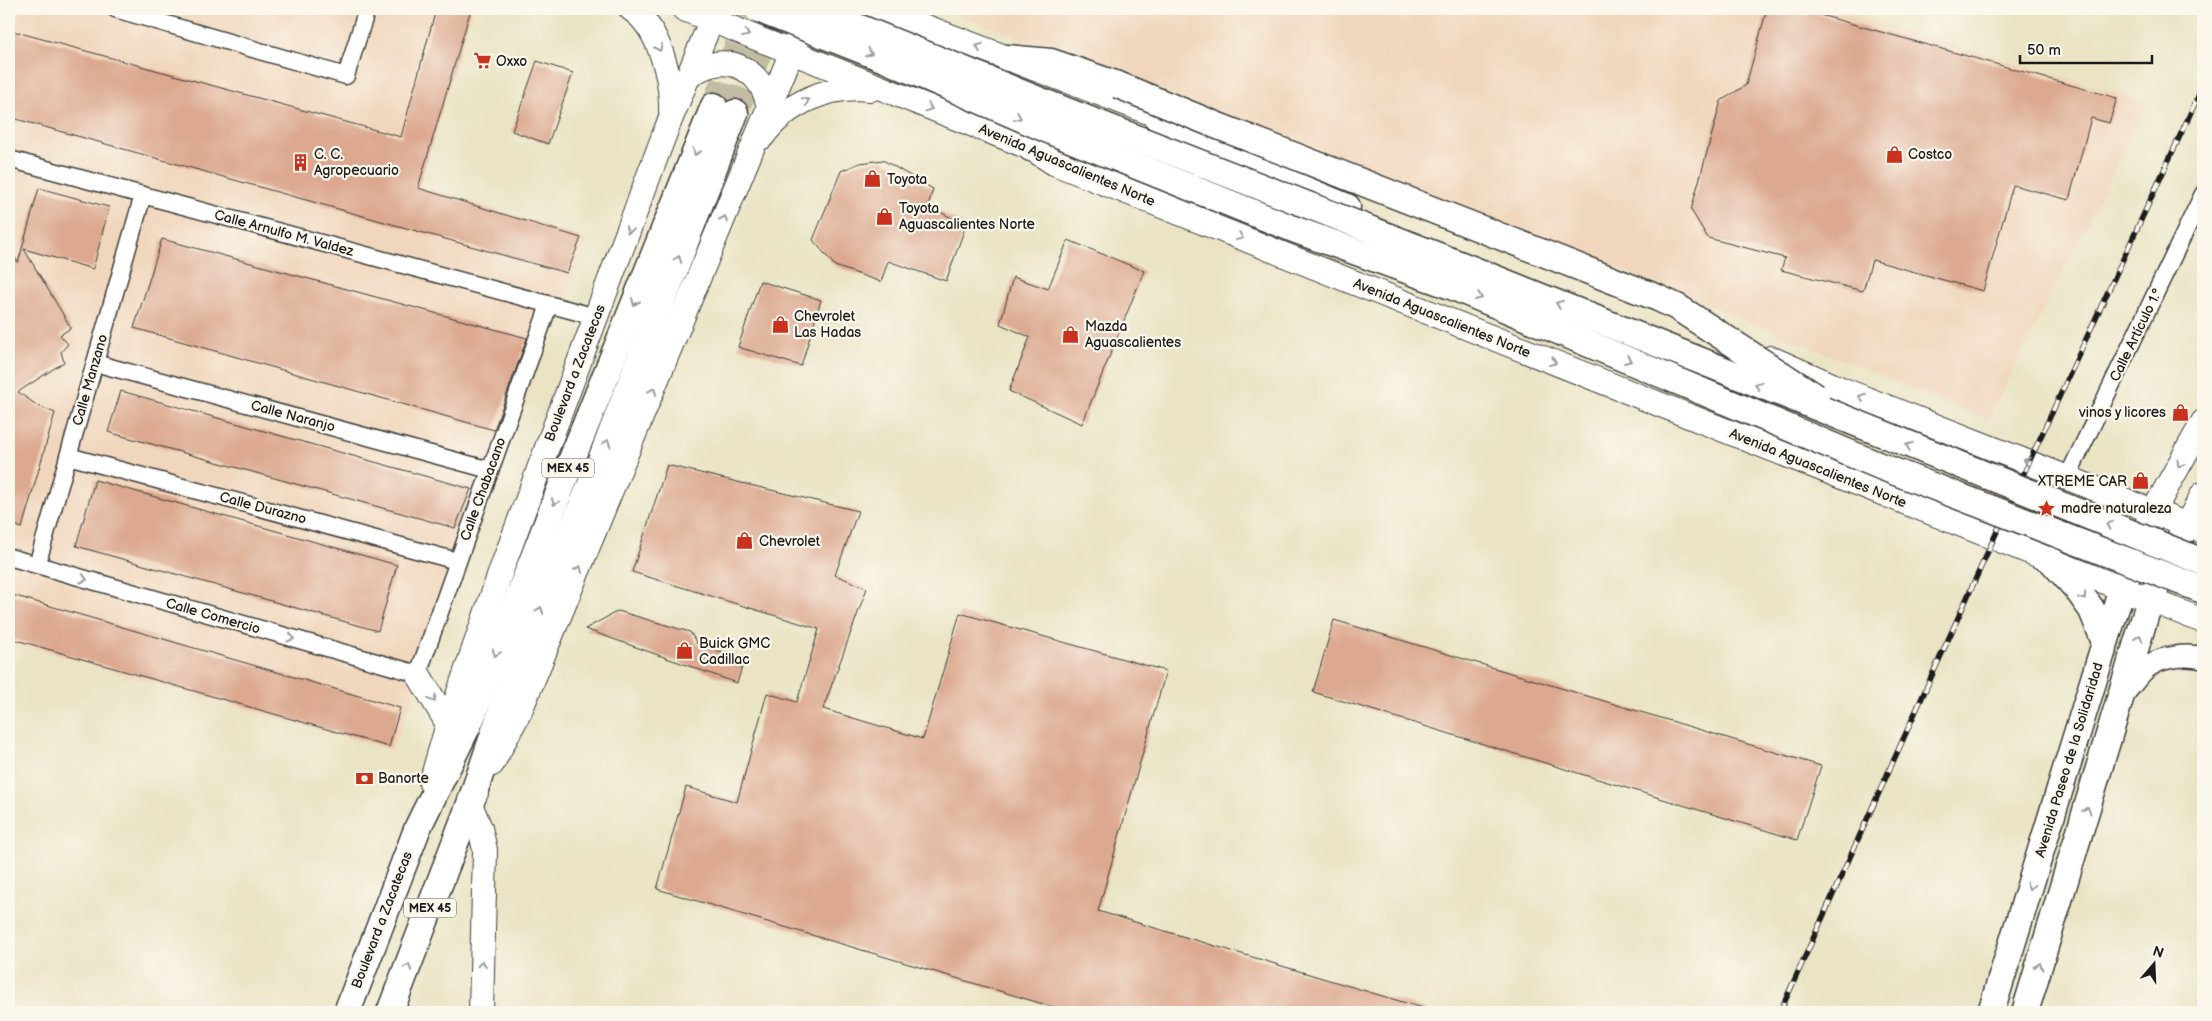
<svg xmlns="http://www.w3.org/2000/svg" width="2212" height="1021" font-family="'Balsamiq Sans',sans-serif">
	<rect width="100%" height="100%" fill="#fbf7ec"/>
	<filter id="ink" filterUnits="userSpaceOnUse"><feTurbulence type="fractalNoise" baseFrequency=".02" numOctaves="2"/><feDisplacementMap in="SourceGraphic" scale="10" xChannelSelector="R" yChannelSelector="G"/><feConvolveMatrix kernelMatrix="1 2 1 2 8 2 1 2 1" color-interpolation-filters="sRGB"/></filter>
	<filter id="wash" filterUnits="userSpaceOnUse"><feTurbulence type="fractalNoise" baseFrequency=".0096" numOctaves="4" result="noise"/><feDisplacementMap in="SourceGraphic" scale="20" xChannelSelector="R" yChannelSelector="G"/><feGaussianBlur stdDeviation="1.12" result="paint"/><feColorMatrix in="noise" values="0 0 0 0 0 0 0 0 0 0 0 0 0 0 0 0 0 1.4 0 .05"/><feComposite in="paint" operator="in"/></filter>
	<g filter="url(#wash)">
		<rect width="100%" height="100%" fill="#eae4c5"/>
		<!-- built -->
		<g fill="#f0d6bc">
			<path d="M9 9H472L420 185 587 240 392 751 9 642Z"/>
			<path d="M941 9H1829L2148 102 1988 420 1674 291 1312 146Z"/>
		</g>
		<g id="blocks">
			<!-- building -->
			<g fill="#dca88f">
				<path d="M436 9H471L418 188 581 238 567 273 9 117V30L401 137Z"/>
				<path d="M1767 9H1799L2117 98 2109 123 2091 118 2069 200 2013 185 1983 291 1872 260 1863 291 1781 270 1785 258 1708 238 1691 210 1721 101 1746 85Z"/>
				<path d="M537 61 573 73 548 144 512 131Z"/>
				<path d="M883 160 933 189 928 206 966 225 946 281 888 261 881 282 835 266 813 240 841 171 860 163Z"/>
				<path d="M39 188 109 207 93 269 24 249 71 328 60 335 68 344 61 352 64 362 18 392 38 406 55 413 22 528 9 523V246L18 263Z"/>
				<path d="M162 239 527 338 494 430 134 328Z"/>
				<path d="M1068 240 1144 271 1082 424 1009 391 1030 337 1000 324 1013 277 1048 289Z"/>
				<path d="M760 281 821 300 801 366 738 347Z"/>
				<path d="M121 391 471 489 455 528 108 432Z"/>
				<path d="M667 465 858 511 835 575 867 588 823 709 923 739 960 613 1166 671 1098 911 1426 1009V1012H1070L657 889 686 787 737 802 767 693 797 702 819 629 632 572Z"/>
				<path d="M95 480 397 565 378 631 76 546Z"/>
				<path d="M9 594 400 708 389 747 9 638Z"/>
				<path d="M618 611 690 632 698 645 745 658 737 683 585 629Z"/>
				<path d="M1334 620 1821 766 1797 840 1313 692Z"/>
			</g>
		</g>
	</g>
	<g filter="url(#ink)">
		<use href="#blocks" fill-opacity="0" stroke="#3b3a35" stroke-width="1"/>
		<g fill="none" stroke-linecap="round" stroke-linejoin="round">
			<!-- primary-tunnel -->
			<g stroke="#c1bca3" stroke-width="26" stroke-dasharray="26 13" stroke-linecap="butt">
				<path d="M714 106 752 9"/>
				<path d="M735 113 776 9"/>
			</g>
			<defs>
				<g id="minor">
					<path d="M115 9 346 76 367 9"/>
					<path d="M9 159 596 317"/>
					<path d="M95 363 490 470"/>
					<path d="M68 456 457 561"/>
					<path d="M2068 476 2203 194"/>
					<path d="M9 557 418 674 549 305"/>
					<path d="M37 565 143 195"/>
				</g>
				<path id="tertiary" d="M2123 694C2131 686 2140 671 2150 665 2165 656 2187 654 2203 658"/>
				<g id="secondary">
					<path d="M631 9C659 27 672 79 671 110"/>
					<path d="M684 9 1031 148 1054 163 2203 621"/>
					<path d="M879 9 1172 121"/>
					<path d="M835 34 844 17 861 9"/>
					<path d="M687 78C720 49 763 65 769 109"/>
					<path d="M762 137C787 103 829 84 871 89"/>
					<path d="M1770 358 1841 389 2203 531"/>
					<path d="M2154 510 2203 422"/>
					<path d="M2187 524 2203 494"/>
					<path d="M418 674 448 724"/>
					<path d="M492 764 520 711 798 37"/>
					<path d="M431 783 448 724 503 565 666 130 716 9"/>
					<path d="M476 793 470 804 480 828 485 850 481 1012"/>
				</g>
				<g id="primary">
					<path d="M1007 58 1051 62 1118 85"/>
					<path d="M1154 114 1174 135 1347 207"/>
					<path d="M1031 148 1061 152 1207 208"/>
					<path d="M2051 560 2077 589 2092 610 2105 642"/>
					<path d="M347 1012 418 827 470 721 572 459 714 106"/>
					<path d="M390 1012 470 804 504 704 558 563 601 460 735 113"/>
					<path d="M1991 1012 2122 588 2154 510"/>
					<path d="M2025 1012 2150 600 2187 524"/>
				</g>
			</defs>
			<!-- minor casing -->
			<use href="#minor" stroke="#3b3a35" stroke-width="19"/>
			<!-- tertiary casing -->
			<use href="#tertiary" stroke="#3b3a35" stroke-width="24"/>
			<!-- secondary casing -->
			<use href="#secondary" stroke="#3b3a35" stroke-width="26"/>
			<!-- primary casing -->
			<use href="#primary" stroke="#3b3a35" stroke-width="29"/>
			<!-- minor -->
			<use href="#minor" stroke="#fff" stroke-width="16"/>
			<!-- tertiary -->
			<use href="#tertiary" stroke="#fff" stroke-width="21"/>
			<!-- secondary -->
			<use href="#secondary" stroke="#fff" stroke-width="24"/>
			<!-- primary -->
			<use href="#primary" stroke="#fff" stroke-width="26"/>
			<defs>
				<path id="rail" d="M1780 1012 1994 538 2203 86"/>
			</defs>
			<!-- rail casing -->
			<use href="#rail" stroke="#1c1c1c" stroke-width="5.5"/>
			<!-- rail -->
			<use href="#rail" stroke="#fbf7ec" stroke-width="4" stroke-dasharray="11" stroke-linecap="butt"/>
			<defs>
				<g id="primary-bridge">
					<path d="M758 9 887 60 1060 135 1296 230 1451 286 1880 466 2203 590"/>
					<path d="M813 9 1046 103 1459 264 2203 562"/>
					<path d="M1118 85 1218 126 1658 298 1677 307 1816 397"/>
				</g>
			</defs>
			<!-- primary-bridge casing -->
			<use href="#primary-bridge" stroke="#3b3a35" stroke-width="29" stroke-linecap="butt"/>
			<!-- primary-bridge -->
			<use href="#primary-bridge" stroke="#fff" stroke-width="26"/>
		</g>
		<!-- one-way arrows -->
		<defs><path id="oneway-chevron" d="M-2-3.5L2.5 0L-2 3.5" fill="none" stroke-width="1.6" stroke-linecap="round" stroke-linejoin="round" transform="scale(1.25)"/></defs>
		<g stroke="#999">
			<use href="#oneway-chevron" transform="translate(746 34) rotate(22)"/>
			<use href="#oneway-chevron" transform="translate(979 47) rotate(-158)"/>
			<use href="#oneway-chevron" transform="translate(659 48) rotate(66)"/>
			<use href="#oneway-chevron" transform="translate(869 53) rotate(22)"/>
			<use href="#oneway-chevron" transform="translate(806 101) rotate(-26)"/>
			<use href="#oneway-chevron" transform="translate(929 108) rotate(21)"/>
			<use href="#oneway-chevron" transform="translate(1018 117) rotate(23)"/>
			<use href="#oneway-chevron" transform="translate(696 152) rotate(112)"/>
			<use href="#oneway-chevron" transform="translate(724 219) rotate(-68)"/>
			<use href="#oneway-chevron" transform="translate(629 230) rotate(111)"/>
			<use href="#oneway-chevron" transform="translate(1240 237) rotate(22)"/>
			<use href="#oneway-chevron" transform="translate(678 259) rotate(-69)"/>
			<use href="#oneway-chevron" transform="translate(1479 297) rotate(23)"/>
			<use href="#oneway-chevron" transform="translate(635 302) rotate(112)"/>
			<use href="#oneway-chevron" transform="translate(1559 304) rotate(-158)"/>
			<use href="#oneway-chevron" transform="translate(1628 360) rotate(23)"/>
			<use href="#oneway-chevron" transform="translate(1553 362) rotate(22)"/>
			<use href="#oneway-chevron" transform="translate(1758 385) rotate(-158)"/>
			<use href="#oneway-chevron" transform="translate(653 391) rotate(-67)"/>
			<use href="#oneway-chevron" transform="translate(1862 397) rotate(-159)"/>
			<use href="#oneway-chevron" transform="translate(607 443) rotate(-69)"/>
			<use href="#oneway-chevron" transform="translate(1909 446) rotate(-158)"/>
			<use href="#oneway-chevron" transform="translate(2027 461) rotate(-159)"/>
			<use href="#oneway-chevron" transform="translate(2180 464) rotate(119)"/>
			<use href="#oneway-chevron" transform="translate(555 502) rotate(111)"/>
			<use href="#oneway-chevron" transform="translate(2109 525) rotate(-158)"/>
			<use href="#oneway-chevron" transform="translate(579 569) rotate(-68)"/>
			<use href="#oneway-chevron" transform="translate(84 579) rotate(16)"/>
			<use href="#oneway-chevron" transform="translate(2083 597) rotate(55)"/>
			<use href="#oneway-chevron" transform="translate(540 610) rotate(-69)"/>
			<use href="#oneway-chevron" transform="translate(291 638) rotate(16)"/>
			<use href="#oneway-chevron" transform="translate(2139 638) rotate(-73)"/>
			<use href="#oneway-chevron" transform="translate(496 653) rotate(111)"/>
			<use href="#oneway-chevron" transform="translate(433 699) rotate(59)"/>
			<use href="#oneway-chevron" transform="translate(2087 810) rotate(-73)"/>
			<use href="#oneway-chevron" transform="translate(2030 886) rotate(107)"/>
			<use href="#oneway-chevron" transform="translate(482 964) rotate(-88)"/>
			<use href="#oneway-chevron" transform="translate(2039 966) rotate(-73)"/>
			<use href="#oneway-chevron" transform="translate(408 967) rotate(-69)"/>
		</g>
	</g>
	<!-- icons -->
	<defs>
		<symbol id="supermarket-bare" viewBox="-9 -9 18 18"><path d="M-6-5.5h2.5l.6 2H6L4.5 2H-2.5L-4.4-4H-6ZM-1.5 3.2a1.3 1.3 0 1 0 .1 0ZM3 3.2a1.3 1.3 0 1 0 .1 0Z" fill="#c8321e" stroke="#fbf7ec" stroke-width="2.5" paint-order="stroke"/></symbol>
		<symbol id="shop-bare" viewBox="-9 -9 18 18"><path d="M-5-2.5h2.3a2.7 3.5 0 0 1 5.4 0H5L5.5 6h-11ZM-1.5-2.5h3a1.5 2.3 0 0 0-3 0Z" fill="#c8321e" stroke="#fbf7ec" stroke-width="2.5" paint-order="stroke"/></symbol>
		<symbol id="building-bare" viewBox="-9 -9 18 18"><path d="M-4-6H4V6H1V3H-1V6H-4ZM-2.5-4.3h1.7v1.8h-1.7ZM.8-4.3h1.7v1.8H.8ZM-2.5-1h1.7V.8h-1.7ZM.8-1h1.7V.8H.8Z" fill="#c8321e" stroke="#fbf7ec" stroke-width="2.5" paint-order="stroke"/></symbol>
		<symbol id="sight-bare" viewBox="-9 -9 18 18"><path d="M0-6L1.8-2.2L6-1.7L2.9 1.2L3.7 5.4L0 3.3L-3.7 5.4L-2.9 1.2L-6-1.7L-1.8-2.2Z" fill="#c8321e" stroke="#fbf7ec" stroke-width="2.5" paint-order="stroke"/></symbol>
		<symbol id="bank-bare" viewBox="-9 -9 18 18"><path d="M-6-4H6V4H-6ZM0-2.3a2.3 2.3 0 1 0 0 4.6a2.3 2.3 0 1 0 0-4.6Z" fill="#c8321e" stroke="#fbf7ec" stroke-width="2.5" paint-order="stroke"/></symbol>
	</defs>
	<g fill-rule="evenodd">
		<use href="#supermarket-bare" x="470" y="48" width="25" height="25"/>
		<use href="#shop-bare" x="1882" y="142" width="25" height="25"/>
		<use href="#building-bare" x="288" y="150" width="25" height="25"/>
		<use href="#shop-bare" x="860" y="166" width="25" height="25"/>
		<use href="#shop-bare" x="872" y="204" width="25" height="25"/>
		<use href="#shop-bare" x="768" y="312" width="25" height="25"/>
		<use href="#shop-bare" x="1058" y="322" width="25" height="25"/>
		<use href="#shop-bare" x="2168" y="400" width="25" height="25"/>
		<use href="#shop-bare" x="2128" y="468" width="25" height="25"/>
		<use href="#sight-bare" x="2034" y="496" width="25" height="25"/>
		<use href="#shop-bare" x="732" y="528" width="25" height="25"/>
		<use href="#shop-bare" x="672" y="638" width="25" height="25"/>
		<use href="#bank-bare" x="352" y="766" width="25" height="25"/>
	</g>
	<g text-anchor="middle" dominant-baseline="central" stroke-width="4.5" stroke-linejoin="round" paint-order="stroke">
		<!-- shield labels -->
		<g fill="#fbf7ec" stroke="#5f5e5a" stroke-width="1">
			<rect x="542" y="458.5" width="52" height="19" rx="4"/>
			<rect x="404" y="898.5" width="52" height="19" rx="4"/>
		</g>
		<g font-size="12" font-weight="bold" fill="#1c1c1c">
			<text x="568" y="468">MEX 45</text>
			<text x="430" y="908">MEX 45</text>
		</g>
		<!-- poi labels -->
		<g font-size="14" fill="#1c1c1c" stroke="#fbf7ec" text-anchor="start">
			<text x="496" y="61">Oxxo</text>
			<text x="314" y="154">C. C.<tspan x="314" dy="16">Agropecuario</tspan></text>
			<text x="1908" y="154">Costco</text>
			<text x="887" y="179">Toyota</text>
			<text x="899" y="208">Toyota<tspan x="899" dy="16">Aguascalientes Norte</tspan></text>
			<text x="794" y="316">Chevrolet<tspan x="794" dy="16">Las Hadas</tspan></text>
			<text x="1085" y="326">Mazda<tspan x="1085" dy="16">Aguascalientes</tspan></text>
			<text x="2166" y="412" text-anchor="end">vinos y licores</text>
			<text x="2127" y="481" text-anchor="end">XTREME CAR</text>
			<text x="2061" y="508">madre naturaleza</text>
			<text x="759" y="541">Chevrolet</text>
			<text x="699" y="643">Buick GMC<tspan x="699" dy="16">Cadillac</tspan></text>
			<text x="378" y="778">Banorte</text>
		</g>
		<!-- street labels -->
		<g font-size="14" fill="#1c1c1c" stroke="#fbf7ec">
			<text transform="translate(1067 165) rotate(23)">Avenida Aguascalientes Norte</text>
			<text transform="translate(284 233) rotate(15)">Calle Arnulfo M. Valdez</text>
			<text transform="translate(1442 318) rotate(22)">Avenida Aguascalientes Norte</text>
			<text transform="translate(2136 335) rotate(-64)">Calle Artículo 1.º</text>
			<text transform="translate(575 373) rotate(-69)">Boulevard a Zacatecas</text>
			<text transform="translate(90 380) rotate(-74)">Calle Manzano</text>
			<text transform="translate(293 416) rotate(15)">Calle Naranjo</text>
			<text transform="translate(1818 468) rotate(22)">Avenida Aguascalientes Norte</text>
			<text transform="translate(483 489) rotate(-70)">Calle Chabacano</text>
			<text transform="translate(263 508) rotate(15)">Calle Durazno</text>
			<text transform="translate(213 616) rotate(16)">Calle Comercio</text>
			<text transform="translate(2069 760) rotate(-73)">Avenida Paseo de la Solidaridad</text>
			<text transform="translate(382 920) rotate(-69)">Boulevard a Zacatecas</text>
		</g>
	</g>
	<!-- margin -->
	<rect width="2212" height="1021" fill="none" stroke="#fbf7ec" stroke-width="30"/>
	<!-- north arrow -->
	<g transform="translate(2154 964) rotate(19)" stroke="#fbf7ec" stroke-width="4" paint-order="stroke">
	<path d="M0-4L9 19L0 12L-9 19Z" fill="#1c1c1c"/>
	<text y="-8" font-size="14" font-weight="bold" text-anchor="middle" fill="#1c1c1c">N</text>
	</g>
	<!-- scale -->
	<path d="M2020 55v8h132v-8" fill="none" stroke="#1c1c1c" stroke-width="2.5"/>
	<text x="2027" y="55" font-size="15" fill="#1c1c1c" stroke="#fbf7ec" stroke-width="4" paint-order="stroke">50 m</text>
</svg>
